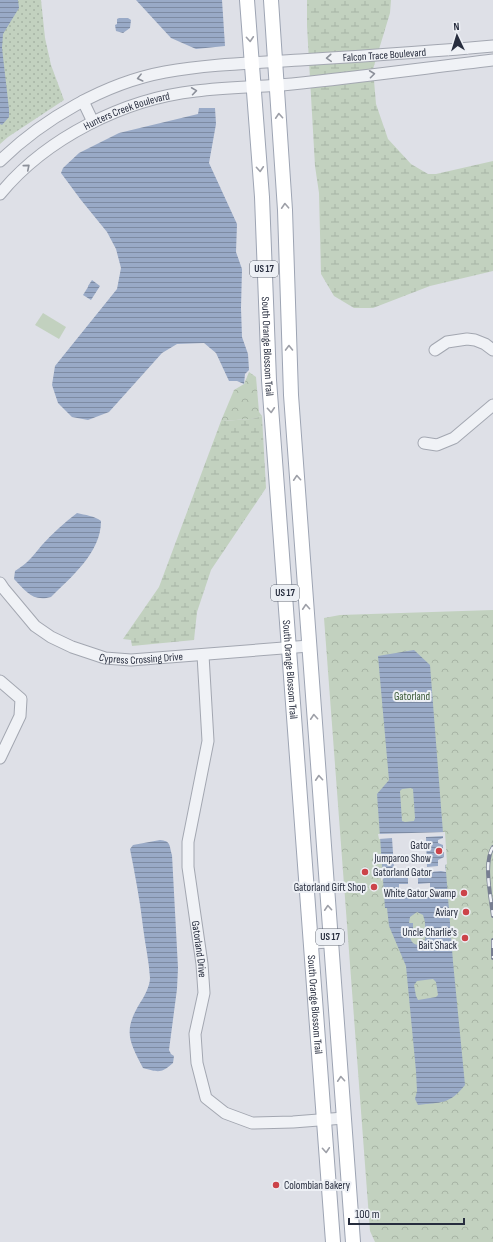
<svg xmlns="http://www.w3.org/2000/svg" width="493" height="1242" font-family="'Sofia Sans Condensed',sans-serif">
	<defs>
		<pattern id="grass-dots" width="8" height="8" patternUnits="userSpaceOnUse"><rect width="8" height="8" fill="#c2d1bf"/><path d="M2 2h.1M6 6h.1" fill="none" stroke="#a7b4a5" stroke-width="1.8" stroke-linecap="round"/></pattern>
		<pattern id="forest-crowns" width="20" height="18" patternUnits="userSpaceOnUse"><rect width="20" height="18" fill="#c2d1bf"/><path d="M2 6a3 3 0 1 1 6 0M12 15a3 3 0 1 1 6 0" fill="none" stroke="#a7b4a5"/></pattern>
		<pattern id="wetland-marsh" width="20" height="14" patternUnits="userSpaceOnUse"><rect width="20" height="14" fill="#c2d1bf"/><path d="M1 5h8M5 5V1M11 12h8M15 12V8" fill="none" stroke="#a7b4a5"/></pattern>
		<pattern id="water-rules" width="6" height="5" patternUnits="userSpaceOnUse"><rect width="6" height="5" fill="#99aac7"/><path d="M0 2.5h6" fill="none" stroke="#7d8ba3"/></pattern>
	</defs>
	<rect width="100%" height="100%" fill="#dee0e7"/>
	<!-- grass -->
	<path fill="url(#grass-dots)" d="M0 0H41L45 38 51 65 64 100 8 137 0 144Z"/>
	<!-- forest -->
	<g fill="url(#forest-crowns)">
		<path d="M249 372 256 377 259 412 262 416 251 419 221 421 234 390 244 384Z"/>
		<path d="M493 610V1242H375L370 1231 324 618 340 615Z"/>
	</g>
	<!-- wetland -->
	<g fill="url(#wetland-marsh)">
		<path d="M307 0H391L390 13 373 69 376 104 388 139 411 164 428 174H436L493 161V271L430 286 373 308H354L334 296 321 274 319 193 315 166 307 26Z"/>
		<path d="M262 416 266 488 211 570 197 612 194 640 132 646 131 640 123 639 159 587 221 421 251 419Z"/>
	</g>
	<!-- pitch -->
	<path fill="#c2d1bf" d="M43 313 66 327 59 339 35 325Z"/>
	<!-- water -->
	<g fill="url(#water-rules)" fill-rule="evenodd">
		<path d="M0 0H18L19 8 3 34 2 48 9 109V117L2 125 0 124Z"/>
		<path d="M136 0H222L225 46 196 49 171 38Z"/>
		<path d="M119 18H128L131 20 130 28 123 33 116 31 115 25 117 24V19Z"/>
		<path d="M199 108H215L216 124 209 163 237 224 236 252 242 269 241 308 242 337 248 354 249 370 245 374 244 384 237 381H229L216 353 204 343 177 344 162 353 109 412 88 420 72 417 58 403 52 385 55 366 117 289 121 268 116 249 107 232 81 200 61 173 63 168 79 153 119 133 198 114Z"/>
		<path d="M92 280 100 286 91 300 83 295 88 287V286Z"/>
		<path d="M77 513C85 515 95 516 101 521 101 553 71 577 51 597 32 602 26 591 14 579L15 571C28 563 32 557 42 545 53 533 64 523 77 513Z"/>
		<path d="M414 650 430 665 453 962 465 1085C449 1105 441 1102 418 1105L415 1099 417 1091 416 1071 406 966 389 926 387 908H385L377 794 389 780 378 656ZM411 788 413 789 415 818 414 821 405 822 402 821 400 791 402 789ZM417 912 423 915 425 922V941C422 945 414 947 411 940 410 938 410 933 410 930L413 929V923H409L410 917ZM433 979 436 982 438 995 436 997 418 1000 416 996 414 985 417 981Z"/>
		<path d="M160 840C171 841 169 845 172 855L178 968 177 989 169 1050 171 1054 174 1056 173 1063C161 1074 158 1072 143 1068 129 1041 123 1031 140 1003 144 997 150 986 150 978 149 961 145 944 143 927 140 900 135 875 130 849L133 845Z"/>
	</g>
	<!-- pier -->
	<path fill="#dee0e7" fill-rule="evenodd" d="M445 832 447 864 445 865 446 872 441 871 418 873V884L430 883V895L399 896V884H408V872L389 873 381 881V876L385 873 382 870 394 868 392 838 379 839 378 834ZM443 836V838L438 840V843L443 845V850H435L434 852 435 853 444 852V857L438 860V866L427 867 426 837Z"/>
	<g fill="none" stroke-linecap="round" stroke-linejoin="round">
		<defs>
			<g id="minor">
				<path d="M83 101 93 122"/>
				<path id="s1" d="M0 161C43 119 105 83 165 72 210 64 255 63 300 60 365 56 429 52 493 46"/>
				<path id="s2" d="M0 194C46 138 124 99 196 91 228 87 260 87 292 84 359 77 426 68 493 60"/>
				<path d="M435 350 447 342 467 339 475 340 485 344 493 350"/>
				<path d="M424 443 437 445 454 438 493 405"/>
				<path id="s3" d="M0 583 4 589 35 626 51 637 72 647 105 658 131 660 309 646"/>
				<path id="s4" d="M203 655 208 741 188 842V867L202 964 204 993 195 1034 197 1063 206 1098 225 1113 252 1123 293 1122 344 1118"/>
				<path d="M0 681 21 699 20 716 0 758"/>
				<path d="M311 943 331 942"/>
			</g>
			<g id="major">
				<path id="s5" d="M247 0 262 197 269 380 333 1242"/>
				<path d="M271 0 285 210 291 395 353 1242"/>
			</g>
		</defs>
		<!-- minor casing -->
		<use href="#minor" stroke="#a3a7b1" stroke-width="13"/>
		<!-- major casing -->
		<use href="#major" stroke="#9da4b3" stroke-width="16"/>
		<!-- minor -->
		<use href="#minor" stroke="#f0f2f6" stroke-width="11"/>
		<!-- major -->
		<use href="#major" stroke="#fff" stroke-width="14"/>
		<defs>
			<g id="rail">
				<path d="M493 847C483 862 491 898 493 916"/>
				<path d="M493 940V958"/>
			</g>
		</defs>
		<!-- rail casing -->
		<use href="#rail" stroke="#777e91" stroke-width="4"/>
		<!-- rail -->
		<use href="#rail" stroke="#edf0f5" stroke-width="2.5" stroke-dasharray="8" stroke-linecap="butt"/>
	</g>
	<!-- one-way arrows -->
	<defs><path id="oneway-chevron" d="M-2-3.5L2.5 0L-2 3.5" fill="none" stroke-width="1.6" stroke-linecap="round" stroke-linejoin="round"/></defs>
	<g stroke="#9ea0a8">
		<use href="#oneway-chevron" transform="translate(250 39) rotate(86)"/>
		<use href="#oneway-chevron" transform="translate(279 116) rotate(-94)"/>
		<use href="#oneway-chevron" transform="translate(260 169) rotate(86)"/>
		<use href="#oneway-chevron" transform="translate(285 206) rotate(-93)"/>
		<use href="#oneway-chevron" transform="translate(289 348) rotate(-91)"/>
		<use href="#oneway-chevron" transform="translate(271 410) rotate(86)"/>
		<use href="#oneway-chevron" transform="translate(297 478) rotate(-94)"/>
		<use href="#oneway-chevron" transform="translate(306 607) rotate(-94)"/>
		<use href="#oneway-chevron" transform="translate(314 717) rotate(-94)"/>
		<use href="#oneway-chevron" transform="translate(319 778) rotate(-94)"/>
		<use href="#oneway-chevron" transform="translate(328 908) rotate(-94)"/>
		<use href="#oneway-chevron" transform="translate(341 1079) rotate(-94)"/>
		<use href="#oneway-chevron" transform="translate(326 1150) rotate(86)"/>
	</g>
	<g stroke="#8c909a">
		<use href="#oneway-chevron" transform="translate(329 58) rotate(176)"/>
		<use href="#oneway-chevron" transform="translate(372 74) rotate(-7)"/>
		<use href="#oneway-chevron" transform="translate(140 78) rotate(166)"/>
		<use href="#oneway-chevron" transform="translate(194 91) rotate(-8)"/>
		<use href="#oneway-chevron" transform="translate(27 167) rotate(-40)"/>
	</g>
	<!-- markers -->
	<g fill="#cc4349" stroke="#edf0f5" stroke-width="1.5">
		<circle cx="439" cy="851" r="4"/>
		<circle cx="365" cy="872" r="4"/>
		<circle cx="374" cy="887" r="4"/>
		<circle cx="464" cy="893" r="4"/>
		<circle cx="466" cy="912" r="4"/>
		<circle cx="465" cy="938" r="4"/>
		<circle cx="276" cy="1185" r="4"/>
	</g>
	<g text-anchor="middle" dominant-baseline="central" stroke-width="4" stroke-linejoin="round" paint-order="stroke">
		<!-- shield labels -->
		<g fill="#edf0f5" stroke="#626875" stroke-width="1">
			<rect x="250" y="261" width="28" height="16" rx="3"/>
			<rect x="271" y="585" width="28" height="16" rx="3"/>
			<rect x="316" y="929" width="28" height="16" rx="3"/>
		</g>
		<g font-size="10" font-weight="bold" fill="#272d3e">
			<text x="264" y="269">US 17</text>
			<text x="285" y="593">US 17</text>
			<text x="330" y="937">US 17</text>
		</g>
		<!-- street labels -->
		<g font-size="11" fill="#272d3e" stroke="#edf0f5">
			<text stroke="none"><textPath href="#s1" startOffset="410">Falcon Trace Boulevard</textPath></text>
			<text stroke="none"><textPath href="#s2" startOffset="154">Hunters Creek Boulevard</textPath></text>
			<text stroke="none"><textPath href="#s5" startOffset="347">South Orange Blossom Trail</textPath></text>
			<text stroke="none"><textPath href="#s3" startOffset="169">Cypress Crossing Drive</textPath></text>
			<text stroke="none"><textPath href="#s5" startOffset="671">South Orange Blossom Trail</textPath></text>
			<text stroke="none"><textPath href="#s4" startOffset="297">Gatorland Drive</textPath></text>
			<text stroke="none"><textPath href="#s5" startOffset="1007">South Orange Blossom Trail</textPath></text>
		</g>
		<!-- park labels -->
		<g font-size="11" fill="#385935" stroke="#edf0f5">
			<text x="412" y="696">Gatorland</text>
		</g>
		<!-- poi labels -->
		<g font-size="11" fill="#272d3e" stroke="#edf0f5" text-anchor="end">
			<text x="431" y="845">Gator<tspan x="431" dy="13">Jumparoo Show</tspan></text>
			<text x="373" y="872" text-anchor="start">Gatorland Gator</text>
			<text x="366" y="887">Gatorland Gift Shop</text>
			<text x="456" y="893">White Gator Swamp</text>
			<text x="458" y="912">Aviary</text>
			<text x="457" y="932">Uncle Charlie's<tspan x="457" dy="13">Bait Shack</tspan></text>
			<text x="284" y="1185" text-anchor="start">Colombian Bakery</text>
		</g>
	</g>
	<!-- north arrow -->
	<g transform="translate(457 36) rotate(356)" stroke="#edf0f5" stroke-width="3" paint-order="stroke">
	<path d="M0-3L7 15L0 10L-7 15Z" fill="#272d3e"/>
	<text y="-6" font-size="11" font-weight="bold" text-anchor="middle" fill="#272d3e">N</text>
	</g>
	<!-- scale -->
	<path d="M349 1218v6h115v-6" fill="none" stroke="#272d3e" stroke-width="2"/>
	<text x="355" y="1218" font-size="12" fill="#272d3e" stroke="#edf0f5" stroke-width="3" paint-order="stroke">100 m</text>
</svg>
